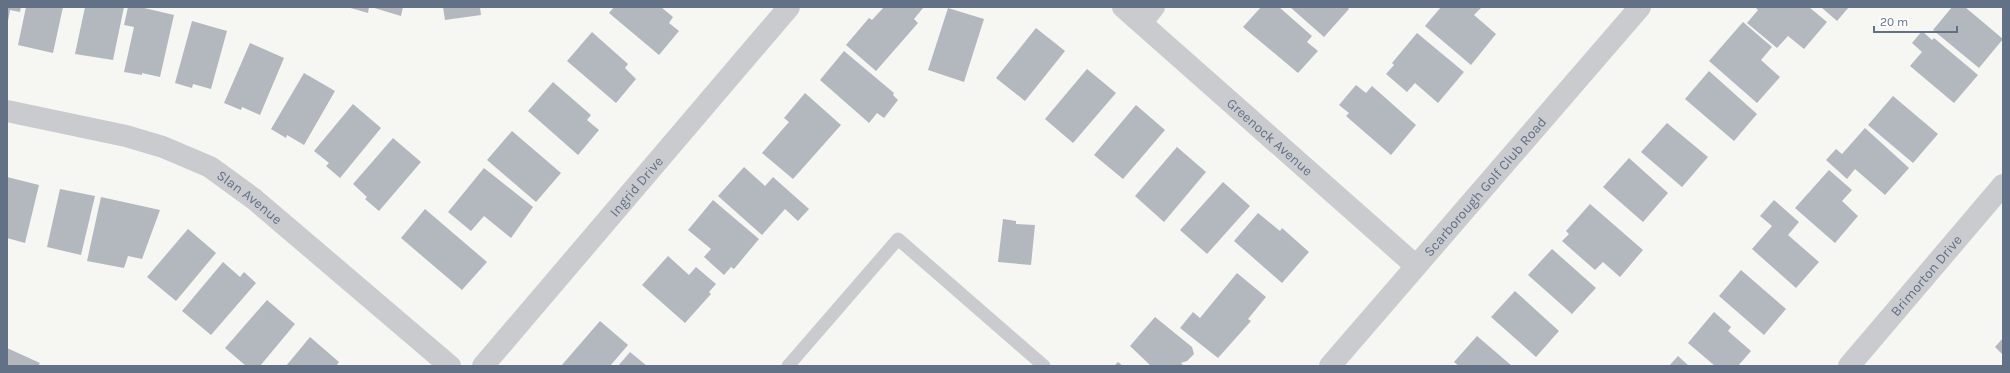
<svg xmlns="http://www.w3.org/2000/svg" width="2010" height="373" font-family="Karla,sans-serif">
	<rect width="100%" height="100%" fill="#f6f7f3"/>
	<!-- building -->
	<g fill="#b3b8bf">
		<path d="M7 7H21L20 12 10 10 8 21Z"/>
		<path d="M26 7H63L53 53 18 45Z"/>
		<path d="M85 7H124L113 60 75 54Z"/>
		<path d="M128 7H140L174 15 160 77 142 73V75L124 72 134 27 124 25Z"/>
		<path d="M347 7H369L368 13Z"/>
		<path d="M371 7H403L401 16Z"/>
		<path d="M443 7H480L481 15 445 20Z"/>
		<path d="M614 7H661L673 17 669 23 679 31 659 55 609 13Z"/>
		<path d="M884 7 923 8 914 19 918 23 876 71 846 45 869 18 872 20Z"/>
		<path d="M1261 7H1279L1312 36 1307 42 1318 51 1298 73 1243 27Z"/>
		<path d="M1290 7H1347L1349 9 1324 37Z"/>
		<path d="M1441 7H1482L1474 15 1496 34 1471 65 1425 26Z"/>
		<path d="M1755 7H1809L1827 22 1804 49 1788 36 1777 48 1747 23 1758 10Z"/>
		<path d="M1821 7H1849L1837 21Z"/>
		<path d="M1952 7H1965L2003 39 1979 68 1933 30Z"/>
		<path d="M948 8 984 19 964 82 928 70Z"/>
		<path d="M192 21 227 31 211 89 193 84 192 88 175 83Z"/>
		<path d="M1743 22 1772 47 1761 60 1780 77 1757 103 1709 61Z"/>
		<path d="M1036 28 1065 51 1025 101 996 78Z"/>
		<path d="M1922 31 1932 40 1934 38 1978 75 1954 103 1910 66 1922 52 1912 43Z"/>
		<path d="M592 32 628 64 625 68 636 79 616 103 567 61Z"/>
		<path d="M1417 33 1464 72 1438 103 1415 83 1407 92 1386 74 1394 65 1392 63Z"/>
		<path d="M250 43 284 58 260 115 242 107 241 110 224 103Z"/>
		<path d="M844 51 894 93 893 95 898 100 884 118 877 113 869 123 820 80Z"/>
		<path d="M1087 69 1116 93 1073 143 1045 119Z"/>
		<path d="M1709 71 1757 114 1734 141 1685 99Z"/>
		<path d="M304 73 335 91 304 145 287 135 286 138 271 129Z"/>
		<path d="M553 82 591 115 587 120 599 130 578 155 528 111Z"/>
		<path d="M1356 85 1366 93 1372 86 1416 125 1391 155 1346 116 1349 113 1339 105Z"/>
		<path d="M805 93 841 125 793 179 762 153 789 122 784 118Z"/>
		<path d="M1893 96 1938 134 1913 163 1868 125Z"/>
		<path d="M353 104 381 128 340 178 326 166 329 163 314 151Z"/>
		<path d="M1136 105 1165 130 1123 179 1094 155Z"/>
		<path d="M1667 123 1708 157 1682 187 1641 152Z"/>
		<path d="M1865 128 1909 168 1885 195 1855 169 1847 179 1826 160 1836 149 1842 154Z"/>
		<path d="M512 131 561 173 536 202 487 160Z"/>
		<path d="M393 138 421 162 379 211 365 199 367 197 353 184Z"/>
		<path d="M1177 147 1206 172 1164 222 1135 196Z"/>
		<path d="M1629 158 1668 193 1643 222 1603 187Z"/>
		<path d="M744 167 765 186 773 177 809 209 798 221 785 209 762 235 718 196Z"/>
		<path d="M484 168 533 207 511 238 484 216 471 231 448 212Z"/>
		<path d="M1829 170 1852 190 1842 201 1858 216 1835 243 1795 208Z"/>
		<path d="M7 177 39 185 25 243 7 238Z"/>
		<path d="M1223 182 1250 206 1207 254 1180 230Z"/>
		<path d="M60 189 95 196 81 255 47 247Z"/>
		<path d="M101 197 160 210 142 259 128 256 124 268 87 261Z"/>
		<path d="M713 200 759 239 734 269 731 267 724 275 704 257 711 249 688 230Z"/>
		<path d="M1774 200 1799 222 1788 235 1819 262 1796 288 1752 249 1772 226 1760 216Z"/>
		<path d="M1590 204 1643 250 1620 277 1603 262 1595 270 1562 241 1569 234 1566 231Z"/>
		<path d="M425 209 487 262 462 290 401 238Z"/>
		<path d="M1258 213 1280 231 1282 228 1309 252 1282 283 1234 241Z"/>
		<path d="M1003 219 1016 221V224L1035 225 1031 265 998 262Z"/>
		<path d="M188 229 216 253 176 301 147 277Z"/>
		<path d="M1552 249 1596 288 1572 314 1528 275Z"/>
		<path d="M668 256 689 275 696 267 716 284 709 292 711 294 685 323 642 285Z"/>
		<path d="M223 262 240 277 244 272 256 283 211 335 182 311Z"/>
		<path d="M1741 270 1786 309 1764 335 1719 296Z"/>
		<path d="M1237 273 1266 297 1248 319 1251 321 1218 358 1180 328 1193 312 1200 318Z"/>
		<path d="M1515 291 1559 331 1536 357 1491 317Z"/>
		<path d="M267 300 295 324 260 366H246L225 348Z"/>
		<path d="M1714 312 1731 327 1728 331 1751 351 1738 366H1715L1688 343Z"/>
		<path d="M1155 317 1192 347 1194 354 1187 361 1181 363 1184 366H1151L1130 346Z"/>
		<path d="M600 321 628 345 610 366H561Z"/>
		<path d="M1477 336 1512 366H1459L1454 362Z"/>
		<path d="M310 337 339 362 336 366H286Z"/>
		<path d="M2003 338V355L1995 347Z"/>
		<path d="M7 348 40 363 38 366H7Z"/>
		<path d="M630 352 647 366H618Z"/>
		<path d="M1678 356 1689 366H1669Z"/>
		<path d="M1118 362 1123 366H1114Z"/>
	</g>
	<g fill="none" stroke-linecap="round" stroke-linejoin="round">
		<!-- service -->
		<path stroke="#c9cbcf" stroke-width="13" d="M788 366 898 239 1044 366"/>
		<!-- minor -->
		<g stroke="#c9cbcf" stroke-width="22">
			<path id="s1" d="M1123 7 1416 266"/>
			<path d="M1142 22 1154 7"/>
			<path id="s2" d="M483 366 789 7"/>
		</g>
		<!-- tertiary -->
		<g stroke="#c9cbcf" stroke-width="22">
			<path id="s3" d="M7 111 126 136 163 147 210 167 254 199 450 366"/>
			<path id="s4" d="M1330 366 1640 7"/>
			<path id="s5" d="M1849 366 2003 185"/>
		</g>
	</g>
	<g text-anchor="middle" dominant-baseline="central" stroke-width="4" stroke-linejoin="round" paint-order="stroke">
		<!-- street labels -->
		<g font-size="14" fill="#637187" stroke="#fff">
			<text stroke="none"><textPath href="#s1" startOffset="196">Greenock Avenue</textPath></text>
			<text stroke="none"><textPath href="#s2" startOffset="236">Ingrid Drive</textPath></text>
			<text stroke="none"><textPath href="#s4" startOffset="237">Scarborough Golf Club Road</textPath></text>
			<text stroke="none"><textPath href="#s3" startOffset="261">Slan Avenue</textPath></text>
			<text stroke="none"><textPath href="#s5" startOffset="119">Brimorton Drive</textPath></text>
		</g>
	</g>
	<!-- border -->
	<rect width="2010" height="373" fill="none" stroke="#637187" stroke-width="16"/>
	<!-- scale -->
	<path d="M1874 26v6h83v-6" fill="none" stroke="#637187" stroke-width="2"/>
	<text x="1880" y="26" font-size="12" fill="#637187" stroke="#ffffff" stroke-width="3" paint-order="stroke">20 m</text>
</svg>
